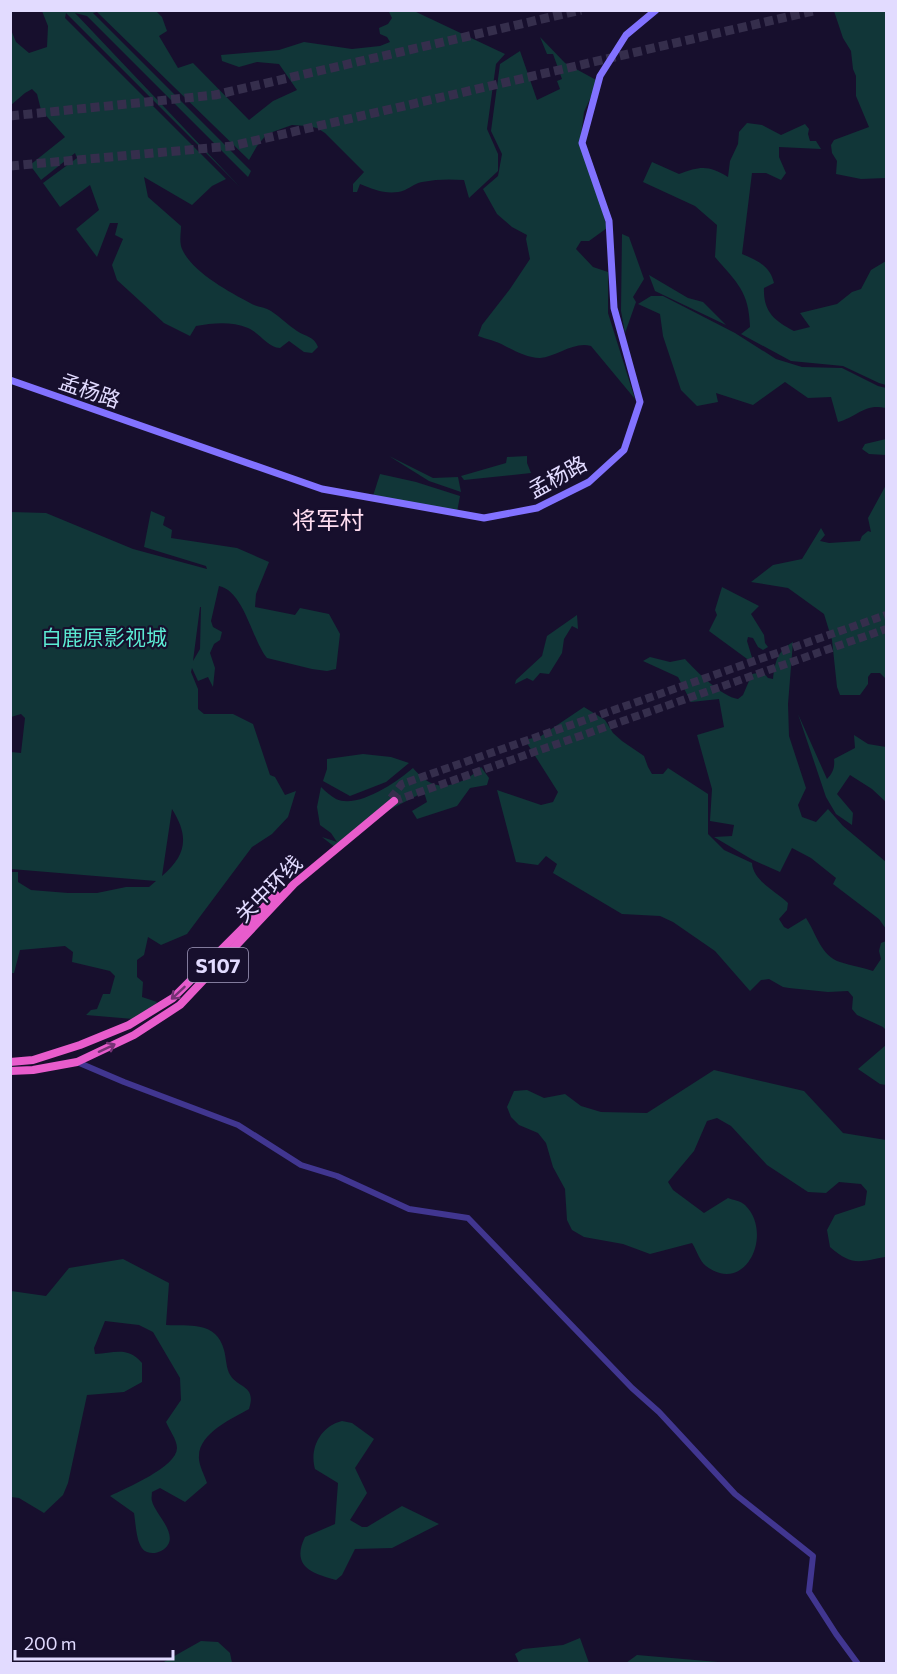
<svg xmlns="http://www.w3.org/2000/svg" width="897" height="1674" font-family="Commissioner,'Noto Sans SC',sans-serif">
	<rect width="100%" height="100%" fill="#170f2d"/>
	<!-- green -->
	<g fill="#113638" fill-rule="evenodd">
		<path d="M42 11H156L162 17 167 31 159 36 178 68 193 63 249 120 273 101 297 90 279 64 257 62 239 67 222 61 221 55 279 50 304 42 352 49 380 46 390 42 387 37 380 34 379 28 388 24 392 18 389 12 386 11H414L505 54 496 64 487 129 498 154V171L469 198 464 180C450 179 437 179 422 182 416 183 411 187 405 190 390 196 374 190 360 184L357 192H353V184L364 172 325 133 317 128 307 126 292 125 267 134 257 146 249 160 97 12 93 13 251 171 248 177 87 16 75 13 240 187 66 13 65 18 226 179 212 186 192 205 144 177 148 197 181 226C181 233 179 242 182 249 192 272 228 291 250 303 256 307 265 307 271 311 280 317 288 325 297 331 306 337 314 336 318 347L312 353 304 352 289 341 280 348C267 347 260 333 248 328 231 321 213 323 196 326L190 336 164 323 117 280 112 265 123 239 115 235 118 223H110L97 257 76 229 99 210 90 185 60 207 43 183 77 158 75 153 41 180 30 165 65 137 41 110 37 94 32 89 25 93 11 105V30L16 42 29 53 47 47 48 26Z"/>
		<path d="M834 11H886V178L861 179 836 174 837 161 832 153 831 145 834 140 869 127 856 96V76L853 69 851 51 843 38Z"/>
		<path d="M540 37 565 63 598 81 584 112 581 136 607 228 589 241H581L576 249 593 267 608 272V313L635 399 591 346C574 341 556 357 540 358 528 358 515 351 505 346 497 341 486 339 478 336L482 325 510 289 530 259 526 239 527 235 512 227 497 214 483 189 498 176 502 154 491 131 500 64 520 51 537 100 560 89 557 81 562 79 553 54H547Z"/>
		<path d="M747 123 762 125 781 135 805 124 809 129 808 134 810 141H816L821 149 779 147V157L786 173 781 180 766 173H752L742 254C756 260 770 265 774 283L764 288C763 311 774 321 794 331L810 327 800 313 837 304 852 292 861 289 871 270 886 261V385L879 383 843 366 791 361 741 334 750 327C749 291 737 283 715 257L717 225 695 206 643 182 652 162 679 174C700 166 709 165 728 177L730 161 738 144 739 132Z"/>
		<path d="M622 234 629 237 644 279 633 297 636 302 625 333 621 311Z"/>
		<path d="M649 275 688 298 703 302 726 325 655 291Z"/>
		<path d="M651 296H663L735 333 776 359 802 367 842 368 878 386 886 388V408C864 403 857 417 838 422L831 397 808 398 785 382 753 405 716 393 718 402 697 406 681 390 663 336 660 314 638 304Z"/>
		<path d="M886 439V455L869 454 862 449 865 444Z"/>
		<path d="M389 456 433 478 458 477 461 492 429 481Z"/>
		<path d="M527 456V463L531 473 464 480 461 476 506 463 507 457Z"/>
		<path d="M380 474 416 482 460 496 457 512 373 496Z"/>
		<path d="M886 485V679L880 673H871L868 677V684L860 695H840L837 687 832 640 824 614 788 588 751 582 773 565 802 559 821 528 825 535 820 541 829 543 860 541 862 536 868 531 871 532 868 518Z"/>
		<path d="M151 511 165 517 163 525 172 530 171 538 237 548 269 562 256 594 255 607 295 615 300 608 329 614 340 634 336 669 327 671 312 669 267 658C252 640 244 591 219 586L211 621 213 627 222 632 220 640 214 644 210 653 215 668 213 687 208 677 198 681 192 668 191 672 198 689V709L204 714H233L253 724 270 775 275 777 285 795 296 791 288 817 272 834 252 847 187 934 161 945 148 937 144 955 137 960V977L143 982 142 997 157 1002 151 1015 145 1020 86 1015 91 1010 97 1009 103 994H110L115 976 110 971 72 962 73 952 65 946 20 950 14 973H11V872H18V882L31 890 68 893H97L126 887H149L156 881 11 869V752L21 753 25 718 21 714 11 717V512L46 513 133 549 207 569 206 566 144 547ZM201 607 200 649 193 661 200 607ZM172 809C189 836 187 855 162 876Z"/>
		<path d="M722 587 759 606 751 614 764 635 765 643 768 647 763 650 758 647 753 638 748 637 747 641 754 664 709 631 717 615 715 610Z"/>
		<path d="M577 615 578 629 572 626 564 639 562 653 549 674 540 673 533 681 527 678 515 684 516 680 542 656 547 636Z"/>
		<path d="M793 642 788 704 789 736 806 788 798 805 802 817 816 822 828 809 843 826 886 862V929L879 919 833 884 836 878 811 858 792 848 780 872 753 860 714 837 732 836 734 825 710 821 712 789 697 735 724 727 719 699 691 702 678 677 643 661 650 657 670 662 685 659C696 671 722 697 738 699L743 695 752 674 763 672 768 678 773 679C775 662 777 651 793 642Z"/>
		<path d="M584 707 605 720 613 733 622 741 644 756 648 767 652 774H663L668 768 708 794V834L724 850 752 863C753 881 777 892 788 903L787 910 779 919 784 927 788 929 806 918C816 933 821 956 840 962 851 966 862 967 873 971L881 959 879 951 881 943 886 941V1030L883 1027 857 1015 852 1009 853 997 848 991 828 992 789 988 783 987 769 979 761 980 750 991 715 951 673 922 660 916 622 914 553 873 557 864 546 856 538 865 516 862 497 790 541 805 553 802 558 792 525 740 541 736Z"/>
		<path d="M798 714 827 779C833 773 835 767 834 759L855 748 854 735 868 744 886 747V802L872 789 850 775 837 794 853 813 852 825 836 814 826 797Z"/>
		<path d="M363 754 391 757 409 763 386 782 350 796 323 781 327 769V759Z"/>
		<path d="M481 767 489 778 487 785 470 788 457 806 417 819 412 811 427 802 424 792 387 811 336 848 322 837 337 842 331 833 320 825 317 807 321 787C325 791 331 796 336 799 358 809 397 782 413 768 419 775 427 783 437 785 452 788 472 778 481 767Z"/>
		<path d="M886 1045V1085L880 1084 858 1069Z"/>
		<path d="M714 1070 804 1091 843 1133 886 1140 885 1257C858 1262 852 1266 830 1247L827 1230 835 1215 865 1205 867 1191 861 1184 839 1182 826 1193 808 1192 767 1165 731 1126 717 1118 707 1121 694 1151 668 1182 673 1190 704 1213 728 1198C733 1200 741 1201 745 1205 774 1233 746 1296 706 1266 700 1262 696 1249 692 1243L650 1254 623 1244 584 1237 572 1230 567 1220 565 1189 553 1167 546 1143 538 1133 519 1125 511 1117 507 1107 514 1091 527 1090 544 1098 565 1094 581 1106 601 1112 647 1113Z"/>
		<path d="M123 1259 169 1283 166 1325C188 1326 217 1321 224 1350 226 1357 226 1366 229 1373 237 1389 257 1384 249 1409 233 1418 199 1433 199 1456 198 1464 205 1476 207 1483L185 1502 160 1488 152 1492C152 1495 151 1498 152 1501 155 1515 184 1538 161 1551 157 1553 152 1554 147 1552 136 1548 136 1524 134 1513L110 1496C126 1488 177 1467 177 1448 177 1440 169 1429 166 1422L181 1400 180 1378 153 1332 139 1325 105 1321 94 1348 95 1354C114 1353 128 1346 142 1363V1382L124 1392 87 1395 68 1483 63 1495 44 1513 19 1498 11 1497V1291L46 1296 69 1268Z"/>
		<path d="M342 1421 352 1423 374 1439 355 1468 367 1493 350 1520 362 1527H367L402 1506 439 1524 392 1548 355 1549 342 1575 336 1580C311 1573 291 1566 305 1537L335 1524 338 1483 315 1469C309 1448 321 1426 342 1421Z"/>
		<path d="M580 1638 589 1663H519L515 1654 523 1649 563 1645Z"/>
		<path d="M201 1641 218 1642 230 1653 232 1663H162Z"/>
		<path d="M637 1655 718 1662 719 1663H626Z"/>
	</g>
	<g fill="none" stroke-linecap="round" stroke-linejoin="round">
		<!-- trunk-tunnel -->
		<g stroke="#352e4c" stroke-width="8" stroke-dasharray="8 4" stroke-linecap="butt">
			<path d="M391 798 402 784 886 615"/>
			<path d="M394 801 886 629"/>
		</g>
		<!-- motorway-tunnel -->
		<g stroke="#352e4c" stroke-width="9" stroke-dasharray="9 4.5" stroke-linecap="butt">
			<path d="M10 116 215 95 581 10"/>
			<path d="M10 166 232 146 817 10"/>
		</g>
		<!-- tertiary -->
		<path stroke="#413690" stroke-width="6" d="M77 1062 124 1082 238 1125 301 1165 337 1176 409 1209 468 1218 632 1388 659 1412 735 1494 813 1556 809 1592 836 1634 858 1664"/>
		<!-- secondary -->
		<path stroke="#8272ff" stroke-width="7" d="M10 380 322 489 484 518 537 508 589 482 624 450 640 402 614 308 609 221 582 143 600 76 626 35 656 10"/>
		<!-- trunk -->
		<g stroke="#e85ccc" stroke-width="8">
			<path d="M10 1062 33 1060 80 1045 129 1025 173 998 276 895"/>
			<path d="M10 1071 33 1070 77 1062 134 1035 180 1005 294 884 394 801"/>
		</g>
	</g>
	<!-- one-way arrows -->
	<defs><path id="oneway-shaft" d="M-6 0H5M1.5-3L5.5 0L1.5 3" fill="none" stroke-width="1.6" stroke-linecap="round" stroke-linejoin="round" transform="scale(1.5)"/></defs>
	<g stroke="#753275">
		<use href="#oneway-shaft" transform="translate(178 993) rotate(137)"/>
		<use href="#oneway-shaft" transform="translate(107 1048) rotate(-25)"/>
	</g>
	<g text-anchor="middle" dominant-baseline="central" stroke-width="4.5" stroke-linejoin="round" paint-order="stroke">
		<!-- shield labels -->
		<rect fill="#170f2d" stroke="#a59ec0" stroke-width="1.5" x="188" y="948" width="60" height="34" rx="4.5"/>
		<g font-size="20" font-weight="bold" fill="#e2dbff">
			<text x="218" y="965">S107</text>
		</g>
		<!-- street labels -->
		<g font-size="21" fill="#e2dbff" stroke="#170f2d">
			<text transform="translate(90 390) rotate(19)">孟杨路</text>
			<text transform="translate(557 476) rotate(-29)">孟杨路</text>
			<text transform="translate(268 888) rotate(-45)">关中环线</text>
		</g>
		<!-- park labels -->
		<g font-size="21" fill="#5bebd3" stroke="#170f2d">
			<text x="104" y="636">白鹿原影视城</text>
		</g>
		<!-- quarter labels -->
		<g font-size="24" fill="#ffddf0" stroke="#170f2d">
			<text x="328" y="519">将军村</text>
		</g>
	</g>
	<!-- border -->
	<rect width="897" height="1674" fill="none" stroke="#e2dbff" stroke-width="24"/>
	<!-- scale -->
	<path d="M15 1650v9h158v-9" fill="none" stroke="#e2dbff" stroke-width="3"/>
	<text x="24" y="1650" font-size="18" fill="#e2dbff" stroke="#170f2d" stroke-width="4.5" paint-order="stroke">200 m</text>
</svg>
